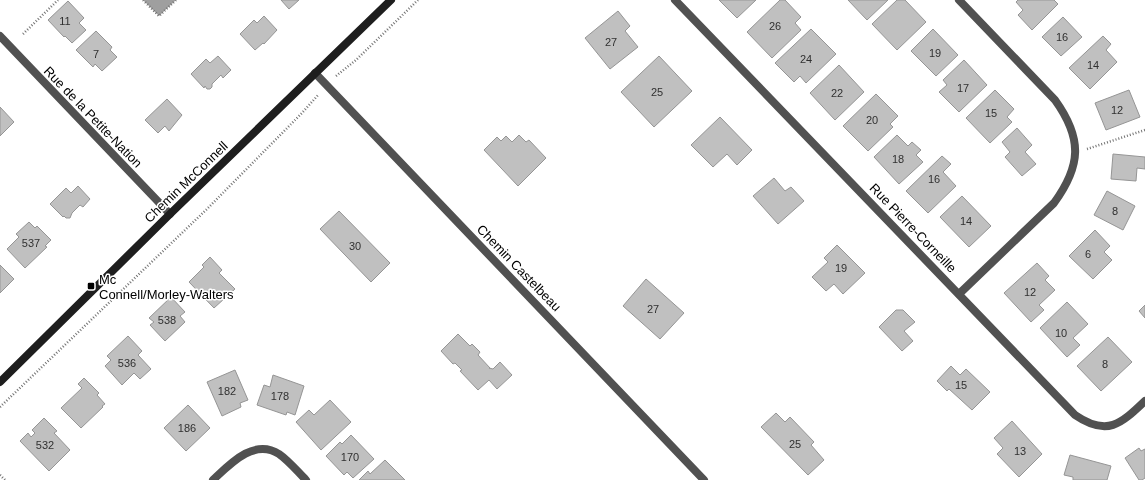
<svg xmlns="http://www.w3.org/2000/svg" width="1145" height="480" font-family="Arial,sans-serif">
	<rect width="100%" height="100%" fill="#fff"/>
	<!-- water -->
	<path fill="#9f9f9f" d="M143 0H176L159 16Z"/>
	<!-- building -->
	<g fill="#c0c0c0" stroke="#959595">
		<path d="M281 0H299L289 9Z"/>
		<path d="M719 0H756L737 18Z"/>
		<path d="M780 0H785L801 17 795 23 801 30 772 58 747 32Z"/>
		<path d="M848 0H888L867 20Z"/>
		<path d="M897 0H905L926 22 897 50 872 24Z"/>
		<path d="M1018 0H1054L1058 4 1032 30 1018 15 1023 10 1016 2Z"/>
		<path d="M68 1 84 18 79 23 86 30 72 43 65 36 64 37 48 20Z"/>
		<path d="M618 11 630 26 625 31 638 47 610 69 585 38Z"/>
		<path d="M264 16 277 30 264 44 263 43 255 50 240 34 254 20 257 23Z"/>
		<path d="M1063 17 1082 37 1061 56 1042 37Z"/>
		<path d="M811 29 836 54 806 83 800 76 794 82 775 63Z"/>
		<path d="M933 29 958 55 936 76 911 51Z"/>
		<path d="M96 31 112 47 110 50 117 57 102 71 95 64 93 67 76 50Z"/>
		<path d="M1103 36 1111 44 1106 50 1117 62 1090 89 1069 68Z"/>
		<path d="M218 56 231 70 223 78 221 75 212 84V87L210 89H207L205 86 204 88 191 74 206 59 210 63Z"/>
		<path d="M659 56 692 91 654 127 621 92Z"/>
		<path d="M964 60 987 85 959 112 939 92 947 85 943 80Z"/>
		<path d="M839 65 864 92 835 120 810 93Z"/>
		<path d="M995 90 1014 109 1007 117 1012 122 990 143 966 118Z"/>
		<path d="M1129 90 1140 117 1106 130 1095 103Z"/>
		<path d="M876 94 898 116 890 124 893 127 868 151 843 126Z"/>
		<path d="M167 99 182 115 169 131 165 126 158 133 145 120Z"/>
		<path d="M0 107 14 122 0 136Z"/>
		<path d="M720 117 752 150 737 165 727 154 713 167 691 145Z"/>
		<path d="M1017 128 1032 145 1025 152 1036 164 1022 176 1005 157 1010 152 1002 142Z"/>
		<path d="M519 135 526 142 529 140 546 158 518 186 484 150 497 137 501 141 506 136 512 142Z"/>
		<path d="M897 135 908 146 912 142 921 150 916 155 923 162 899 184 874 157Z"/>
		<path d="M1113 154 1145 157V169L1137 168 1136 181 1111 179Z"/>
		<path d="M942 156 951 164 943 172 956 186 928 213 906 191Z"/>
		<path d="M774 178 785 191 791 187 804 201 778 224 753 196Z"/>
		<path d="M78 186 90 199 83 207 80 205 72 213 70 218H66L64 216 63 217 50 204 66 188 71 193Z"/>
		<path d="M1107 191 1135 206 1123 230 1094 215Z"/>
		<path d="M962 196 991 226 969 247 940 217Z"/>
		<path d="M339 211 390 263 371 282 320 229Z"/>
		<path d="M29 222 35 228 37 226 51 240 45 246 47 247 25 268 7 249 19 237 16 234Z"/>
		<path d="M1095 230 1110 246 1104 252 1112 260 1093 279 1069 256Z"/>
		<path d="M837 245 865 273 843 294 834 284 826 291 812 277 828 262 824 258Z"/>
		<path d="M210 257 222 270 219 273 235 289 214 308 189 282 204 267 202 265Z"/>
		<path d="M1037 263 1049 276 1045 280 1055 290 1039 305 1044 310 1031 322 1004 293Z"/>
		<path d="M0 265 14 279 0 293Z"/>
		<path d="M646 279 684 313 660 339 623 306Z"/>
		<path d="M171 297 185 312 180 316 185 322 165 341 150 325 154 322 149 318Z"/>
		<path d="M1067 302 1088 324 1073 338 1080 345 1067 357 1040 328Z"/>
		<path d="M1145 305V318L1139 311Z"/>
		<path d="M896 310H903L915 322 904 331 913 341 902 351 879 327Z"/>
		<path d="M458 334 470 346 472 344 480 352 478 355 490 368H489L493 369 500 362 512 375 497 389 489 380 478 390 460 371 462 370 455 363 453 364 441 351Z"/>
		<path d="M128 336 142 351 138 355 151 369 140 379 134 373 122 385 105 366 111 360 107 356Z"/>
		<path d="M1108 337 1132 362 1101 391 1077 366Z"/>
		<path d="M951 366 960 375 966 369 990 392 972 410 949 389 947 391 937 381Z"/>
		<path d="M235 370 248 400 240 403 241 407 222 416 207 382Z"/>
		<path d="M273 375 304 386 295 415 287 412 286 415 257 405 264 385 270 387Z"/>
		<path d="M84 378 99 393 97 395 105 404 102 406 103 407 81 428 61 408 82 388 78 384Z"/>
		<path d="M330 400 351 422 321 450 296 422 309 410 314 415Z"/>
		<path d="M188 405 210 428 186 451 164 428Z"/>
		<path d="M776 413 785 422 790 417 814 442 811 445 824 460 808 475 761 427Z"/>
		<path d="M44 418 57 431 54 433 70 450 49 471 20 441 28 433 31 437 35 433 32 430Z"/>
		<path d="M1012 421 1042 454 1019 477 997 454 1003 448 994 438Z"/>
		<path d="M351 435 374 459 353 478 347 472 344 475 326 456 340 442 342 444Z"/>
		<path d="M1139 448 1141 451 1145 449V478L1142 480H1139L1125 458Z"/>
		<path d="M1070 455 1111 466 1107 480H1073V477L1064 475Z"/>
		<path d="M385 460 405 480H359L368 471 370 474Z"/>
	</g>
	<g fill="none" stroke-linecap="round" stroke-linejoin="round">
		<!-- path -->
		<g stroke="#737373" stroke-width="2.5" stroke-dasharray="1 2" stroke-linecap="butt">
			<path d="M143 0 159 16 176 0"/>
			<path d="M23 34 58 0"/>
			<path d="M336 76 356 60 418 0"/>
			<path d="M1087 149 1145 130"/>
			<path d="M0 407 207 209 302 113 319 94"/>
			<path d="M0 475 5 480"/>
		</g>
		<!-- street -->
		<g stroke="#515151" stroke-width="8">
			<path d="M675 0 1075 415C1107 437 1121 424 1145 401"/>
			<path d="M0 36 170 214"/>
			<path d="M315 73 704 480"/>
			<path d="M959 294 1054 203C1081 166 1083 139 1055 100L959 0"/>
			<path d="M213 480C230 464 254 438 279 454 289 461 297 471 306 480"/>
		</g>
		<!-- secondary -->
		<path stroke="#1e1e1e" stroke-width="8" d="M0 382 170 214 391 0"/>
	</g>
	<!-- markers -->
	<rect fill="#000" stroke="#fff" stroke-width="1.5" x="87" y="282" width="8" height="8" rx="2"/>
	<g text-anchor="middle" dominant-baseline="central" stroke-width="3" stroke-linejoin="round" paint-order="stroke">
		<!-- number labels -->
		<g font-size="11" fill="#303030">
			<text x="65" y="21">11</text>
			<text x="775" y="26">26</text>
			<text x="1062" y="37">16</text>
			<text x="611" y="42">27</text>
			<text x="935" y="53">19</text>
			<text x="96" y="54">7</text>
			<text x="806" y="59">24</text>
			<text x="1093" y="65">14</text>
			<text x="963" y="88">17</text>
			<text x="657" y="92">25</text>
			<text x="837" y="93">22</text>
			<text x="1117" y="110">12</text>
			<text x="991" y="113">15</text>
			<text x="872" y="120">20</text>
			<text x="898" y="159">18</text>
			<text x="934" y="179">16</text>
			<text x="1115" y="211">8</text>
			<text x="966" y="221">14</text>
			<text x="31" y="243">537</text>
			<text x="355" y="246">30</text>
			<text x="1088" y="254">6</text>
			<text x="841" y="268">19</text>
			<text x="1030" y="292">12</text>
			<text x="653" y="309">27</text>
			<text x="167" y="320">538</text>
			<text x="1061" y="333">10</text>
			<text x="127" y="363">536</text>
			<text x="1105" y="364">8</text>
			<text x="961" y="385">15</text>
			<text x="227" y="391">182</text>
			<text x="280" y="396">178</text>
			<text x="187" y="428">186</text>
			<text x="795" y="444">25</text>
			<text x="45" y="445">532</text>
			<text x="1020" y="451">13</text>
			<text x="350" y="457">170</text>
		</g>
		<!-- street labels -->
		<g font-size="13" fill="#000" stroke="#fff">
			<text transform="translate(93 117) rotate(46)">Rue de la Petite-Nation</text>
			<text transform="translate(186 182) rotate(-44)">Chemin McConnell</text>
			<text transform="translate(913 228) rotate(46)">Rue Pierre-Corneille</text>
			<text transform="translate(519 268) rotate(46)">Chemin Castelbeau</text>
		</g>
		<!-- poi labels -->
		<g font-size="13" fill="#000" stroke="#fff" text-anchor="start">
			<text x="99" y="279">Mc<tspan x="99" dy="15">Connell/Morley-Walters</tspan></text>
		</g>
	</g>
</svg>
